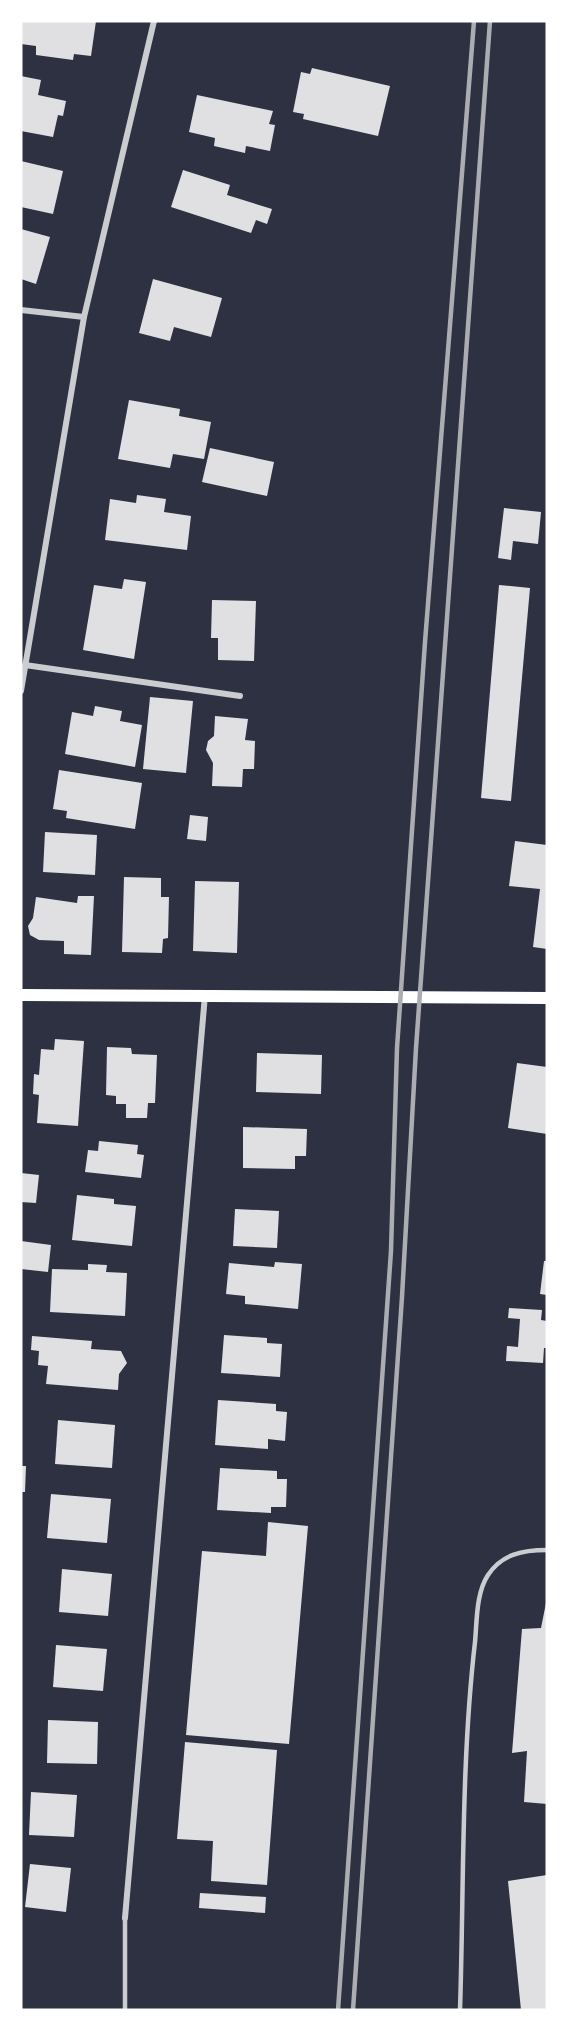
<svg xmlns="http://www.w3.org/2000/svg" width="568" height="2031" font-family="Roboto,sans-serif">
	<rect width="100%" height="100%" fill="#2d3142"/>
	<!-- building -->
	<g fill="#e0e0e3">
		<path d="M21 21H96L91 56 74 54 73 60 36 55V46L21 44Z"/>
		<path d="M312 68 390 86 378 136 303 119 304 114 293 112 301 72 310 74Z"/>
		<path d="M21 76 41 80 38 95 66 101 63 116 58 115 53 137 21 131Z"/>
		<path d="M197 95 273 111 269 124 275 125 270 151 246 146 245 153 214 146 215 138 189 132Z"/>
		<path d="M21 161 63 171 53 214 21 207Z"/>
		<path d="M183 170 230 185 227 195 272 209 267 224 256 220 251 233 171 207Z"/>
		<path d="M21 229 50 237 36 284 21 279Z"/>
		<path d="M153 279 222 298 211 337 174 327 170 341 139 333Z"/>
		<path d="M129 400 180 409 179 416 211 422 204 459 173 454 170 468 118 459Z"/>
		<path d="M210 448 274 462 267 496 202 482Z"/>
		<path d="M137 495 166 499 164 512 191 516 187 550 105 540 110 499 136 503Z"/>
		<path d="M504 508 541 512 538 544 513 541 511 560 498 558Z"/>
		<path d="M124 579 146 582 134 659 83 650 94 585 122 589Z"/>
		<path d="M499 585 530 588 511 801 481 798Z"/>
		<path d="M212 600 256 601 254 661 218 660V638H211Z"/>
		<path d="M150 697 193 701 186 773 143 769Z"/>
		<path d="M95 706 122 711 120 721 142 725 135 767 65 754 72 712 93 716Z"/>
		<path d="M215 716 248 719 245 740 255 741 254 769H243L242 787 212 786 213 763 206 750 208 741 214 736Z"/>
		<path d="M59 770 142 783 135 829 66 818 67 811 53 809Z"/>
		<path d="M190 815 208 817 206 841 187 839Z"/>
		<path d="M45 832 97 835 95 875 43 872Z"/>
		<path d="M515 841 547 845V949L533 947 540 889 509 886Z"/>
		<path d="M124 877 161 878V897H169L168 938 163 939 162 953 122 952Z"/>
		<path d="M195 881 239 882 237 953 193 951Z"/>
		<path d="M78 896H94L91 955 64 954V941L39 940 30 935 28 926 33 918 36 897 77 903Z"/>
		<path d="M55 1039 84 1041 78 1126 37 1123 39 1095 33 1094 34 1074 39 1075 41 1049 54 1050Z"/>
		<path d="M107 1047 131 1048 132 1054 157 1055 155 1103H148L147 1118H126V1104H116V1096L106 1095Z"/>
		<path d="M257 1053 322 1055 321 1094 256 1092Z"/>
		<path d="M517 1063 547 1067V1134L508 1128Z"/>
		<path d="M243 1127 307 1129 306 1156H295V1169L243 1168Z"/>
		<path d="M99 1141 138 1145 137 1154 144 1155 141 1178 85 1172 88 1150 98 1151Z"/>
		<path d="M21 1173 39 1175 36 1203 21 1202Z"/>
		<path d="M77 1195 114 1199V1204L136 1206 132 1246 72 1240Z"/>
		<path d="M235 1209 279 1211 277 1248 233 1246Z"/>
		<path d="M21 1241 51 1245 48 1272 21 1269Z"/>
		<path d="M544 1261H547V1295L540 1294Z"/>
		<path d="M275 1262 302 1264 298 1309 245 1304V1296L226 1294 229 1263 274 1267Z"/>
		<path d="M88 1264 107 1265 106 1272 127 1273 125 1316 50 1312 52 1269 88 1270Z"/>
		<path d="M509 1308 542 1310 541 1320 547 1321V1348H544L543 1363 506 1361 507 1346 518 1347 520 1319 508 1318Z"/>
		<path d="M224 1335 267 1338V1343L282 1344 280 1377 221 1373Z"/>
		<path d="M32 1336 92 1341 91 1349 121 1351 127 1363 119 1374 118 1390 46 1384 48 1366 38 1365 39 1351 31 1350Z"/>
		<path d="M218 1400 276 1404V1411L287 1412 285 1441 268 1439V1449L215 1445Z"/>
		<path d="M58 1420 115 1425 112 1468 55 1464Z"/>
		<path d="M21 1466H26L25 1492H21Z"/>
		<path d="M220 1468 277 1471V1479H287L286 1507H271V1513L217 1510Z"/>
		<path d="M51 1494 111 1499 107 1543 47 1538Z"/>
		<path d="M268 1522 308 1526 289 1744 186 1735 202 1551 266 1556Z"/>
		<path d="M62 1569 112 1574 108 1616 59 1612Z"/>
		<path d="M546 1603H547V1804L524 1802 527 1751 512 1753 522 1629 541 1628Z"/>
		<path d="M56 1645 107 1649 103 1691 53 1687Z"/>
		<path d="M48 1720 98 1722 97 1764 47 1763Z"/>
		<path d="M185 1742 277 1750 267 1885 211 1881 213 1841 177 1839Z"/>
		<path d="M31 1792 77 1795 74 1837 29 1835Z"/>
		<path d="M30 1864 71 1868 66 1912 25 1907Z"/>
		<path d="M547 1875V2010H521L508 1881Z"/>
		<path d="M200 1893 266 1897 265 1913 199 1908Z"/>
	</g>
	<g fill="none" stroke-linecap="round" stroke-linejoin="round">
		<!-- service -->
		<g stroke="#caccd0" stroke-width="4.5">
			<path d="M125 1918V2010"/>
			<path d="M460 2010C464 1888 461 1763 475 1642 477 1621 476 1593 488 1575 502 1554 523 1550 547 1550"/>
		</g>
		<!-- minor -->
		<g stroke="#caccd0" stroke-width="6">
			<path d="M21 310 84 317"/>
			<path d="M25 665 240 696"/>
			<path d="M21 691 84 317 154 21"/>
			<path d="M125 1918 205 995"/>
		</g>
		<!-- secondary -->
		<path stroke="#fff" stroke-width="12" d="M21 995 547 998"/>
		<!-- rail -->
		<g stroke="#abadb3" stroke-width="4.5">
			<path d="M338 2010 391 1251 397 1048 425 642 474 21"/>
			<path d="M353 2010 402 1297 416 1048 490 21"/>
		</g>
	</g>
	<!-- border -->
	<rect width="568" height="2031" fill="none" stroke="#ffffff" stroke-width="45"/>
</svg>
